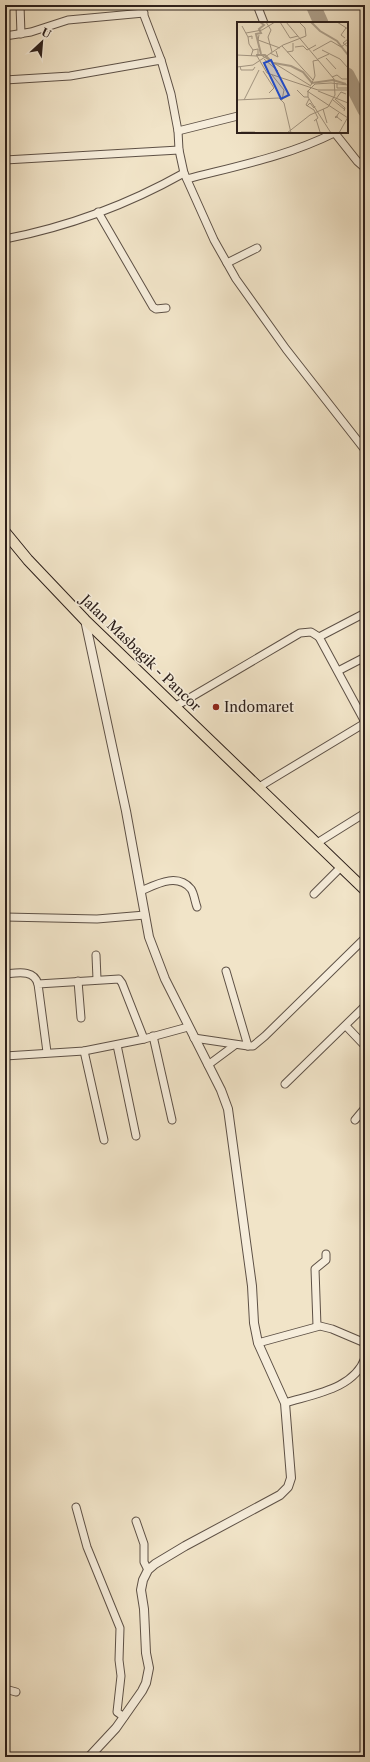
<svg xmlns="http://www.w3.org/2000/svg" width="370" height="1762" font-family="'Libre Caslon Text',serif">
	<rect width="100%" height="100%" fill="#f1e4c8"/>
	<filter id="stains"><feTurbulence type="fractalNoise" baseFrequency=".005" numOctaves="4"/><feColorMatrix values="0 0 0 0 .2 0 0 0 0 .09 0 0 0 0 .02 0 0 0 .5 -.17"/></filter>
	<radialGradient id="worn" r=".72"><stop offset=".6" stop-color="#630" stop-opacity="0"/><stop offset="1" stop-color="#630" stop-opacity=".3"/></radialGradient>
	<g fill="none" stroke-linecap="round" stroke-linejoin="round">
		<!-- river -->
		<g stroke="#aea18d" stroke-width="15">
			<path d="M313 5 321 23"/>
			<path d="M347 75 365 110"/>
		</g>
		<defs>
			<g id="minor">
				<path d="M20 5 21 34"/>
				<path d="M140 5 161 60 171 94 178 131 179 150 184 173 214 240 236 279 286 349 365 450"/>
				<path d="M257 5 264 23"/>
				<path d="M5 36 31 32 68 20 144 13"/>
				<path d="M5 80 70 76 161 60"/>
				<path d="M178 131 238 116"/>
				<path d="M334 132 357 161 365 168"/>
				<path d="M5 160 179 150"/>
				<path d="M187 179C237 166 288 156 334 133"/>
				<path d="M98 212 153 307 156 309 166 308"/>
				<path d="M5 239C67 227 129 204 184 173"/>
				<path d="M227 263 257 248"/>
				<path d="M319 637 365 722"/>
				<path d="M338 671 365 657"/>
				<path d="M176 706 300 633 311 632 319 637 365 613"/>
				<path d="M259 787 365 723"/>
				<path d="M317 843 365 813"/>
				<path d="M141 891C155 885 177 872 191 889 194 893 195 902 197 907"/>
				<path d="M314 894 341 867"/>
				<path d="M5 917 97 919 145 915"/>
				<path d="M96 955 97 979"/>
				<path d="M226 971 248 1046"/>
				<path d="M5 974C17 973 34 969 38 984"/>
				<path d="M78 981 81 1018"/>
				<path d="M346 1026 365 1046"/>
				<path d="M153 1036 172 1120"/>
				<path d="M194 1038 248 1046H253L265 1036 365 938"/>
				<path d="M117 1045 136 1136"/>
				<path d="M84 1051 104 1140"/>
				<path d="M47 1052 38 984 119 979 122 983 144 1039"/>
				<path d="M5 1056 84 1051 144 1039 188 1027"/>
				<path d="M208 1065 235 1045"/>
				<path d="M285 1084 365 1006"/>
				<path d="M355 1120 365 1108"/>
				<path d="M317 1326 315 1269 326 1260V1254"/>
				<path d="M258 1343 320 1326 332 1329 365 1343"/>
				<path d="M285 1403C314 1394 354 1389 365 1358"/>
				<path d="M76 1507 87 1547 120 1628 119 1660 121 1676 117 1712 124 1717"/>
				<path d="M136 1521 144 1544V1562L148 1570"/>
				<path d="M5 1689 16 1692"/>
			</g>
			<path id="tertiary" d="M85 620 126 811 149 937 165 979 221 1090 228 1109 252 1286 254 1323 258 1343 285 1403 291 1478 288 1487 280 1495 185 1546 155 1564 148 1570 143 1580 141 1590 144 1609 146 1653 149 1668 146 1683 142 1691 116 1728 89 1757"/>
			<path id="primary" d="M5 532 28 560 85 620 365 890"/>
		</defs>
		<!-- minor casing -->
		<use href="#minor" stroke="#5e5146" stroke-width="9"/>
		<!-- tertiary casing -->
		<use href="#tertiary" stroke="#5e5146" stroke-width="10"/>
		<!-- primary casing -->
		<use href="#primary" stroke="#2d201b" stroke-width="12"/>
		<!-- minor -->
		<use href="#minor" stroke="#f6eddb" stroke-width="7"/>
		<!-- tertiary -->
		<use href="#tertiary" stroke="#f6eddb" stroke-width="8"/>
		<!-- primary -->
		<use href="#primary" stroke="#f1e4c8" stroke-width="10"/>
	</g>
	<!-- markers -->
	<circle fill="#8f2418" stroke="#f6eddb" stroke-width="1.5" cx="216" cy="707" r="4"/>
	<g text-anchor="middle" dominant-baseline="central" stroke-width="3.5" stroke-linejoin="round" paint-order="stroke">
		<!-- street labels -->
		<g font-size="14" fill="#2d201b" stroke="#f6eddb">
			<text transform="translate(141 653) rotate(44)">Jalan Masbagik - Pancor</text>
		</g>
		<!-- poi labels -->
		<g font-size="14" fill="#2d201b" stroke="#f6eddb" text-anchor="start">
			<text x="224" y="707">Indomaret</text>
		</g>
	</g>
	<!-- overview -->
	<g transform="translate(237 22)">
		<rect width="111" height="111" fill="#f1e4c8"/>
		<path fill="none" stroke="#aea18d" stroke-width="2" d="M23 0 27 3 22 7 24 11 19 12 24 32M74 0 83 9 100 19 111 33M19 33H28L33 38M37 41 54 44 66 50 75 61 96 58 109 62"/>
		<path fill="none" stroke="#a39683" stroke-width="1" d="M29 0 34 8 31 15 35 30M43 0 53 16 61 14M49 0 97 57 98 73 91 85 73 93 50 111M100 0 111 7M5 4 11 15 15 14V17M9 11 25 8 38 0M22 13 21 18 43 26M11 15 12 22 16 28 14 34M108 16 104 13 109 6M111 17 106 21 111 25M45 24 76 58M58 25 66 24 70 28 79 23M16 28 21 27V34M85 28 103 37 111 46M76 29 94 19 104 25 111 20M50 30 56 29V21M33 31 41 35 39 29M0 33 20 34 30 51 81 68M24 33 74 64M89 36 99 47M27 37 41 49M81 37 92 32M3 44 4 48H16L18 45M0 45 16 43 46 23 69 14 68 6 62 0M26 49 37 66 32 71M35 53 47 68 45 78M95 55 100 53 105 57H111M100 61V66H110M74 63 78 54 76 39 81 38M60 68 67 75H71M81 68H111M70 69 111 96M81 69 111 81M72 77 69 83 77 88 81 96 77 99M98 77 108 86 107 89M99 77 104 70 109 72M0 78 42 76 47 81 54 111M7 78 22 48M96 78 107 87M70 84 73 81 77 86 78 84M86 87 90 101M102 91 101 92 99 96 98 95 100 94V95L105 99M79 97 83 110M4 110H18M94 111 71 75V69L78 62 94 61 111 63M102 111 111 95"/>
		<path fill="#1d4ed8" fill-opacity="0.15" stroke="#1d4ed8" stroke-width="2" d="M34 38 52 73 44 77 27 41Z"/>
		<rect width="111" height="111" fill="none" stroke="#2d201b" stroke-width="2"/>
	</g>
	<!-- margin -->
	<rect width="370" height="1762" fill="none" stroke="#f1e4c8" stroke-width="20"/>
	<rect x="6" y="6" width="358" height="1750" fill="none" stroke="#2d201b" stroke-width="2"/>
	<rect x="10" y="10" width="350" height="1742" fill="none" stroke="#2d201b"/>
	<!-- north arrow -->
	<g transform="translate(42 42) rotate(26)" stroke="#f6eddb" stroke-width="3" paint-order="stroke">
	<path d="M0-3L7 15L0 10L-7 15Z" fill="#2d201b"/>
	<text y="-6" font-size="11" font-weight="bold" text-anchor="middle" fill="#2d201b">U</text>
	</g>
	<rect width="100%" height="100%" filter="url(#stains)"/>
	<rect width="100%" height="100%" fill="url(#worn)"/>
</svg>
